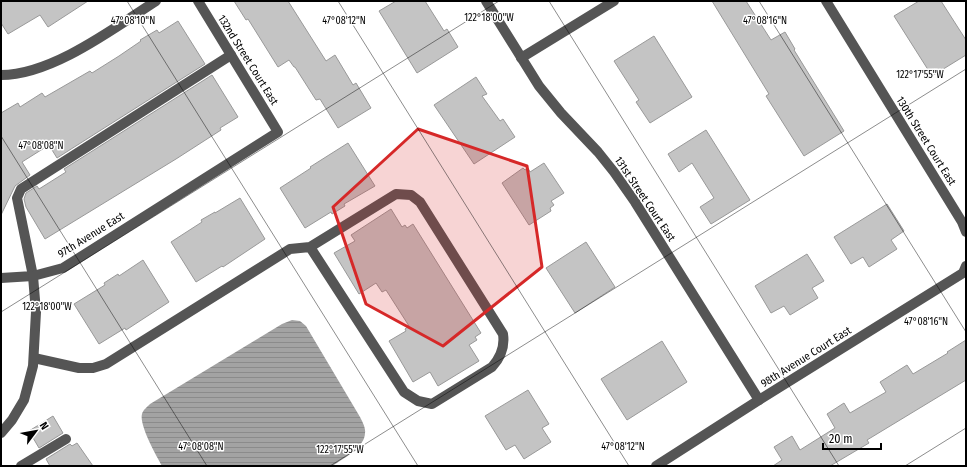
<svg xmlns="http://www.w3.org/2000/svg" width="967" height="467" font-family="'Fira Sans Condensed',sans-serif">
	<defs>
		<pattern id="water-rules" width="6" height="5" patternUnits="userSpaceOnUse"><rect width="6" height="5" fill="#a3a3a3"/><path d="M0 2.5h6" fill="none" stroke="#8b8b8b"/></pattern>
	</defs>
	<rect width="100%" height="100%" fill="#fff"/>
	<!-- water -->
	<path fill="url(#water-rules)" d="M292 320 300 321 306 326 360 417C362 421 366 428 365 433 365 447 343 459 332 466H162C156 455 139 425 142 414 143 410 147 407 150 404L282 324Z"/>
	<!-- building -->
	<g fill="#c4c4c4" stroke="#999">
		<path d="M1 1H88L48 27 40 15 8 34 1 23Z"/>
		<path d="M234 1H288L326 61 335 55 353 85 356 83 371 108 338 128 320 99 316 100 295 67H294L289 60 278 67 248 19 246 20Z"/>
		<path d="M396 1H425L444 31 447 29 458 47 417 73 379 11Z"/>
		<path d="M712 1H746L771 40 785 32 795 49 794 50 844 131 804 156 766 96 769 94Z"/>
		<path d="M919 1H941L966 40V55L932 76 894 16Z"/>
		<path d="M178 21 205 64 57 158 49 145 22 162 30 175 15 186 1 215V113L18 103 20 107 42 93 45 97 90 71 92 73 119 56 141 41 140 40 157 30 159 33Z"/>
		<path d="M654 36 692 97 650 123 636 102 639 100 614 61Z"/>
		<path d="M212 75 238 117 220 128 221 130 176 159 45 239 26 207 24 199 26 193 37 186 39 189 66 172 64 169Z"/>
		<path d="M476 77 487 94 482 96 500 121 503 119 515 137 474 164 434 105Z"/>
		<path d="M706 130 750 200 711 224 700 207 714 198 692 163 679 172 668 154Z"/>
		<path d="M348 143 375 186 344 204 345 206 332 214 331 212 305 228 280 188 311 168 310 167Z"/>
		<path d="M544 163 564 193 551 201 554 205 550 208 551 211 529 225 502 183 523 168 525 170 528 168 530 172Z"/>
		<path d="M240 198 265 239 223 267 222 266 196 282 171 242 202 222 201 220 215 212V213Z"/>
		<path d="M887 204 904 231 891 240 897 249 869 267 863 257 851 264 834 237Z"/>
		<path d="M391 209 402 227 405 225 407 228 413 224 481 333 475 337 477 340 469 345 479 361 438 386 430 372 413 382 389 341 406 331 405 329 409 326 386 290 382 292 376 283 359 294 334 253 355 241 351 235Z"/>
		<path d="M586 242 615 287 575 313 546 268Z"/>
		<path d="M807 254 824 281 812 288 818 298 790 315 784 306 771 313 755 286Z"/>
		<path d="M143 260 169 302 126 330 125 328 99 344 74 304 105 285 104 283 118 274 119 276Z"/>
		<path d="M966 340V380L867 440 869 443 830 466H773L782 460 774 447 792 436 800 450 835 428 827 414 844 403 850 413 886 392 880 382 907 365 913 374 948 353 947 352Z"/>
		<path d="M662 341 687 382 627 420 601 379Z"/>
		<path d="M528 390 549 424 542 428 551 442 524 459 515 445 506 450 485 416Z"/>
		<path d="M53 416 63 433 39 448 29 431Z"/>
		<path d="M77 443 93 466H50L46 459 70 444 72 446Z"/>
	</g>
	<g fill="none" stroke-linecap="round" stroke-linejoin="round">
		<!-- minor -->
		<g stroke="#555" stroke-width="10">
			<path d="M486 1 539 86 561 113 598 152 614 172 635 202 759 400"/>
			<path d="M826 1 962 222 966 232"/>
			<path d="M521 58 614 1"/>
			<path d="M1 75C52 75 114 28 156 1"/>
			<path d="M1 278 33 276 17 198 21 189 231 55"/>
			<path d="M34 358 79 368H93L106 364 290 249 310 247 396 194 411 195 420 202 503 334C505 347 501 357 492 367L432 404 418 401 404 392 310 247"/>
			<path d="M1 433 12 420 24 400 33 366 36 312 33 276 63 268 278 132 198 1"/>
			<path d="M21 466 66 439"/>
			<path d="M656 466 759 400 963 273 966 266"/>
		</g>
	</g>
	<!-- marked area -->
	<path fill="#d62828" fill-opacity="0.2" stroke="#d62828" stroke-width="3" stroke-linejoin="round" d="M418 129 527 166 542 267 443 346 366 304 333 207Z"/>
	<!-- ticks -->
	<path fill="none" stroke="#000" stroke-width="1" stroke-opacity="0.45" d="M127 1 418 466M338 1 629 466M549 1 839 466M759 1 966 332M1 136 207 466M1 312 499 1M330 466 966 69M905 466 966 428"/>
	<g text-anchor="middle" dominant-baseline="central" stroke-width="3" stroke-linejoin="round" paint-order="stroke">
		<!-- street labels -->
		<g font-size="11" fill="#000" stroke="#fff">
			<text transform="translate(248 60) rotate(58)">132nd Street Court East</text>
			<text transform="translate(926 141) rotate(58)">130th Street Court East</text>
			<text transform="translate(645 199) rotate(56)">131st Street Court East</text>
			<text transform="translate(91 235) rotate(-32)">97th Avenue East</text>
			<text transform="translate(806 357) rotate(-32)">98th Avenue Court East</text>
		</g>
	</g>
	<g font-size="10" text-anchor="middle" fill="#000" stroke="#fff" stroke-width="3" stroke-linejoin="round" paint-order="stroke">
		<text x="489" y="21">122°18'00"W</text>
		<text x="133" y="24">47°08'10"N</text>
		<text x="344" y="24">47°08'12"N</text>
		<text x="765" y="24">47°08'16"N</text>
		<text x="920" y="78">122°17'55"W</text>
		<text x="41" y="149">47°08'08"N</text>
		<text x="47" y="310">122°18'00"W</text>
		<text x="926" y="325">47°08'16"N</text>
		<text x="201" y="450">47°08'08"N</text>
		<text x="623" y="450">47°08'12"N</text>
		<text x="340" y="453">122°17'55"W</text>
	</g>
	<!-- border -->
	<rect width="967" height="467" fill="none" stroke="#000000" stroke-width="4"/>
	<!-- north arrow -->
	<g transform="translate(36 431) rotate(58)" stroke="#ffffff" stroke-width="3" paint-order="stroke">
	<path d="M0-3L7 15L0 10L-7 15Z" fill="#000000"/>
	<text y="-6" font-size="11" font-weight="bold" text-anchor="middle" fill="#000000">N</text>
	</g>
	<!-- scale -->
	<path d="M823 443v6h58v-6" fill="none" stroke="#000000" stroke-width="2"/>
	<text x="829" y="443" font-size="12" fill="#000000" stroke="#ffffff" stroke-width="3" paint-order="stroke">20 m</text>
</svg>
